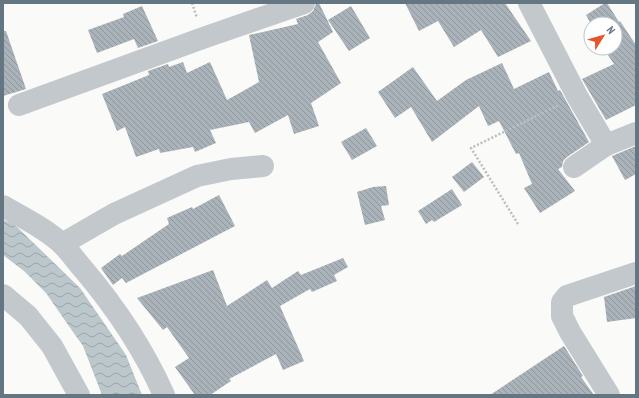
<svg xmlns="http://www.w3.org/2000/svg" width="639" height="398" font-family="'PT Sans Narrow',sans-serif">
	<defs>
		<pattern id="water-waves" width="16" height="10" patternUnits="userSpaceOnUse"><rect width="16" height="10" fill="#bbc7cb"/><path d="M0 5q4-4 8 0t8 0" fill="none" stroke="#9ca6aa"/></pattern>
		<pattern id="building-back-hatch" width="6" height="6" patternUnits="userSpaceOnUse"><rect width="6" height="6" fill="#aab3b9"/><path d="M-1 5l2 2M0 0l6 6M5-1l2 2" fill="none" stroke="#8e969c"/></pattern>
	</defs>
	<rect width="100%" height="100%" fill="#fafaf8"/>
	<!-- water -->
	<path fill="url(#water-waves)" d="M3 220 14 224 80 288 126 355 142 395H102L83 346 66 322 46 293 24 271 3 255Z"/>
	<!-- building -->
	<g fill="url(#building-back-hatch)">
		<path d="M319 3 333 32 318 42 341 83 311 103 319 126 294 134 288 115 255 133 249 122 210 130 216 143 195 152 193 147 160 153 159 149 136 157 125 127 117 131 102 94 149 75 148 71 168 64 169 67 183 62 187 73 210 62 227 100 259 82 249 35 298 24 296 19 308 15 313 11 316 4Z"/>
		<path d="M405 3H505L531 41 498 57 481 30 454 47 438 21 419 31Z"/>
		<path d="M605 3H607L619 22 620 21 636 45V105L606 120 582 79 614 64 603 48H615V24H591L586 15Z"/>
		<path d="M142 6 158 41 138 48 134 39 97 53 88 30 124 17 123 14Z"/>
		<path d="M351 6 370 38 349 51 328 20Z"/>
		<path d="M3 31H6L26 89 3 96Z"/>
		<path d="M502 63 514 89 549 72 558 91 560 90 589 142 567 157 563 161 562 167 558 169 575 191 540 213 524 188 532 184 519 153 516 154 499 121 488 126 479 106 432 142 411 107 395 118 378 92 413 67 437 101 466 80Z"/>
		<path d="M366 128 377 146 352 160 341 142Z"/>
		<path d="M636 146V174L625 180 612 156Z"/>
		<path d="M472 162 484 177 464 192 452 177Z"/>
		<path d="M386 186 389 205 381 206 385 220 365 225 357 192 373 187Z"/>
		<path d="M452 189 462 205 434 222 432 220 426 224 418 211Z"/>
		<path d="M219 195 235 226 126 283 122 278 113 285 101 268 120 254 122 256 169 224 167 218 192 207 193 209Z"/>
		<path d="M343 258 348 267 334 275 337 281 312 292 310 289 280 306 304 361 283 370 276 354 229 379 231 381 210 395H195L175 367 189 358 167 327 163 330 137 298 213 270 227 306 267 280 272 288 298 271 301 275Z"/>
		<path d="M636 286V318L607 322 604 297Z"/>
		<path d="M564 346 583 376 581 377 594 395H490Z"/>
	</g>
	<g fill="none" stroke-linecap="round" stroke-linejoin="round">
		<!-- path -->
		<g stroke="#bbbfc2" stroke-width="2.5" stroke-dasharray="2 2" stroke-linecap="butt">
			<path d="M192 3 197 18"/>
			<path d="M518 224 471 148 559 105"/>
		</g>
		<!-- minor -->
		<g stroke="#c3c8cc" stroke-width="22">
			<path d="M529 3 577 96 606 145"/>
			<path d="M19 105 203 38 304 3"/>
			<path d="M574 167 606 145 636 133"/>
			<path d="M3 206C23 218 45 228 62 244 70 252 76 261 84 270 116 308 144 350 164 395"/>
			<path d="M62 244 114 214 197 176 231 169 263 166"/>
			<path d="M3 295 28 316 52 346 79 395"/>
			<path d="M609 395 570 332 562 316V302L567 296 636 273"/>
		</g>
	</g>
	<!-- border -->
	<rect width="639" height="398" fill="none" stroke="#657683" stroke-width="8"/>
	<!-- north arrow -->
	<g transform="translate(603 36) rotate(53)"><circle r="19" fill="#ffffff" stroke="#c1c8cd"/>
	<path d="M0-3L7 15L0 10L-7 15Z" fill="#e4572e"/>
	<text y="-6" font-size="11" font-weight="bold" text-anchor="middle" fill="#657683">N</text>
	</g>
</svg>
